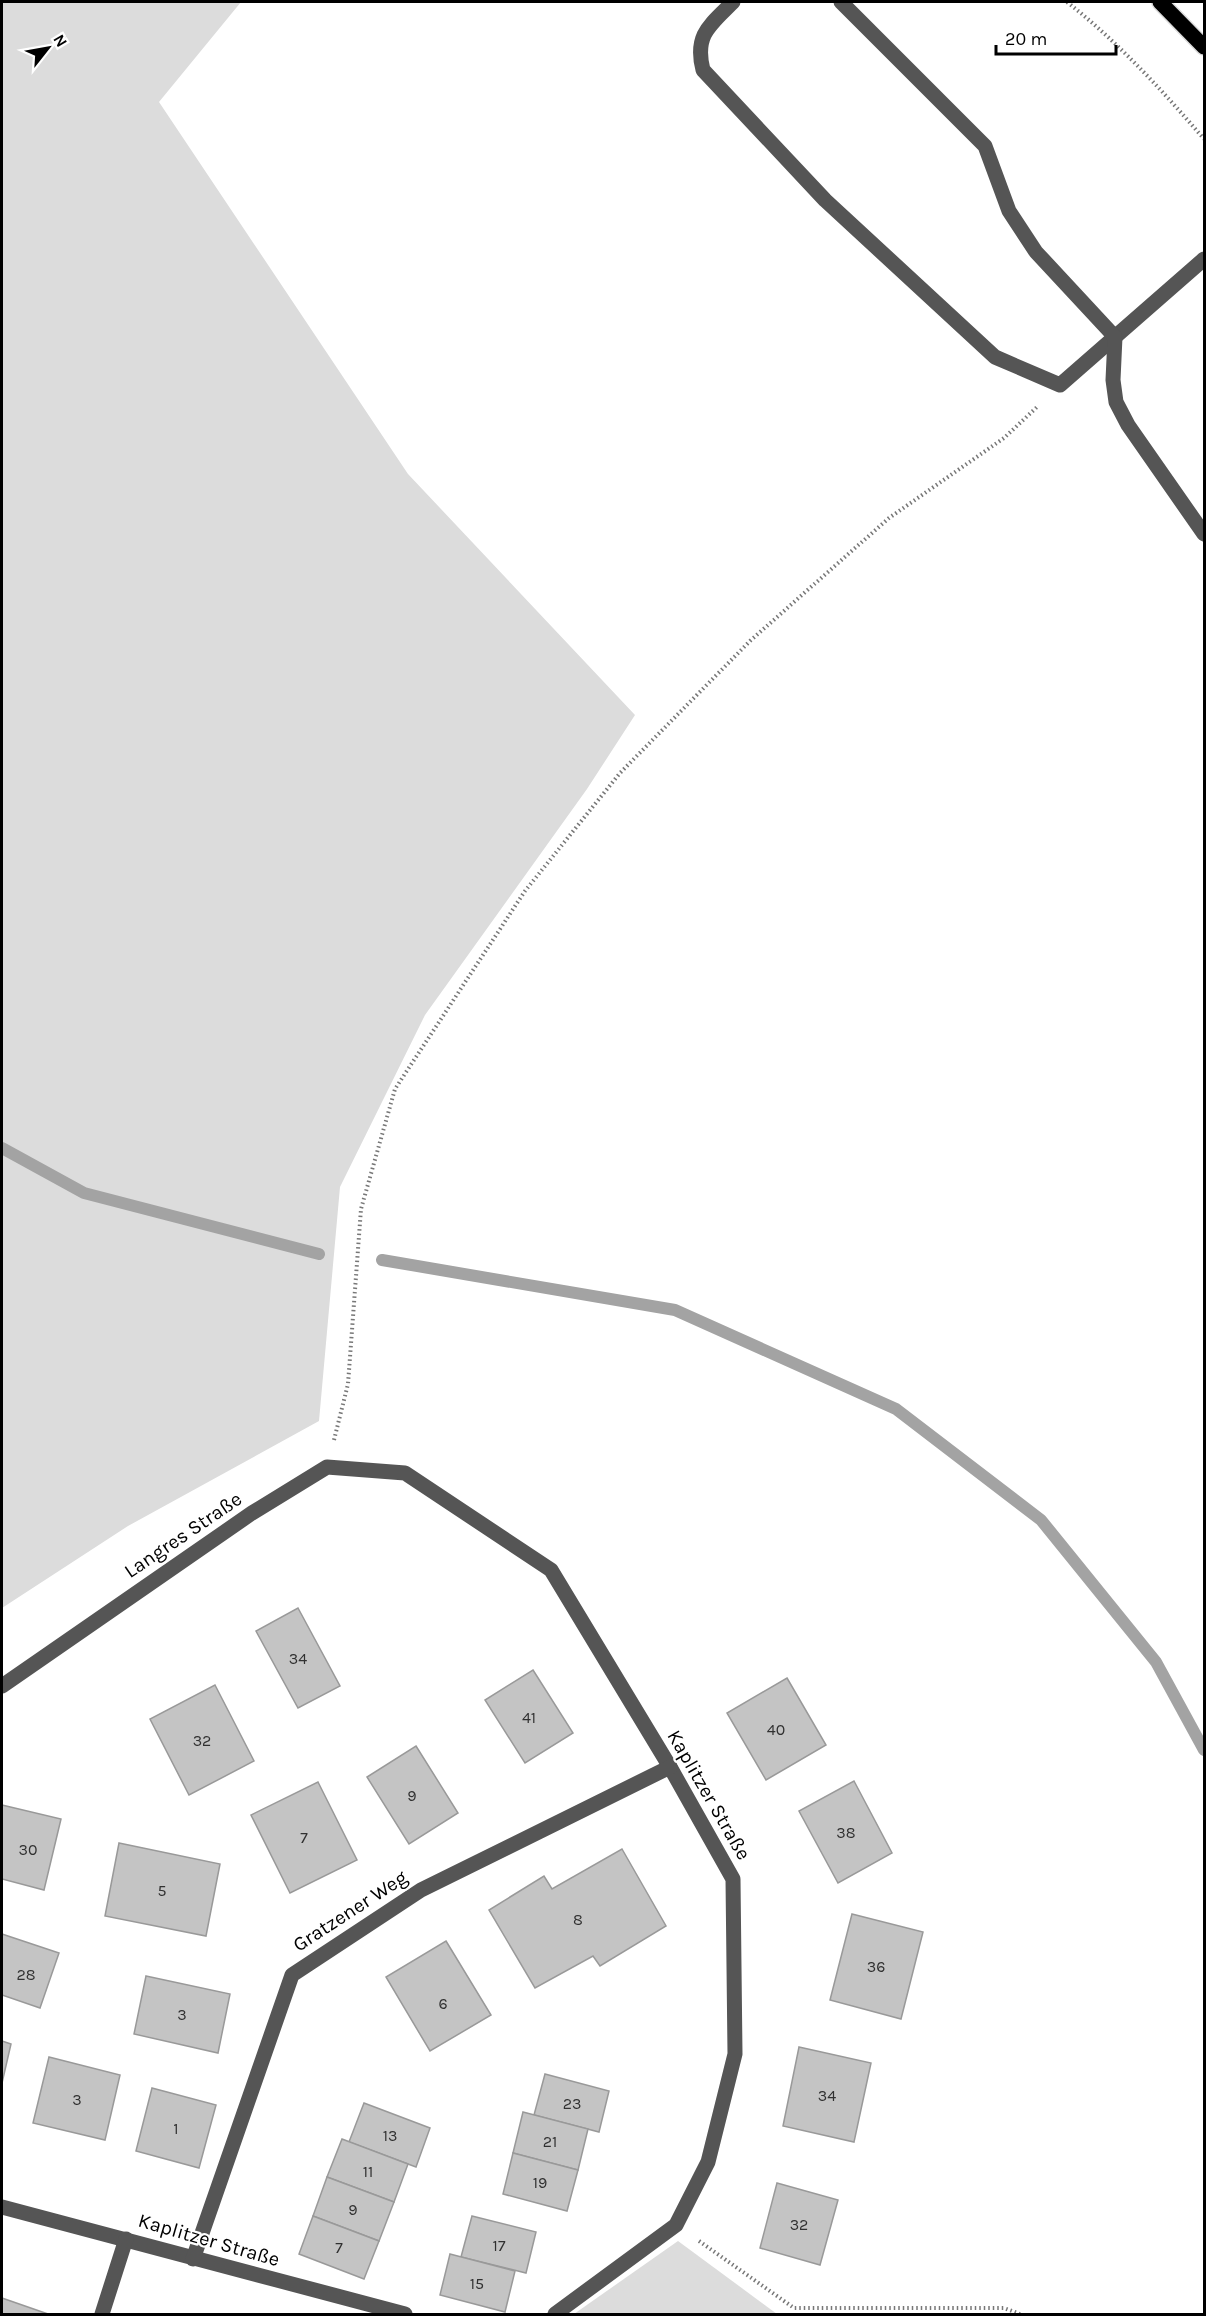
<svg xmlns="http://www.w3.org/2000/svg" width="1206" height="2316" font-family="Karla,sans-serif">
	<rect width="100%" height="100%" fill="#fff"/>
	<!-- green -->
	<g fill="#dcdcdc">
		<path d="M2 2H241L159 102 408 474 635 715 587 789 425 1015 340 1187 319 1421 128 1526 2 1608Z"/>
		<path d="M678 2241 777 2314H574Z"/>
	</g>
	<g fill="none" stroke-linecap="round" stroke-linejoin="round">
		<!-- stream -->
		<g stroke="#a3a3a3" stroke-width="12">
			<path d="M2 1148 84 1193 319 1254"/>
			<path d="M382 1260 675 1310 896 1409 1041 1520 1156 1662 1204 1750"/>
		</g>
	</g>
	<!-- building -->
	<g fill="#c4c4c4" stroke="#999" stroke-width="1.5">
		<path d="M298 1608 340 1686 298 1708 256 1631Z"/>
		<path d="M533 1670 573 1733 525 1763 485 1700Z"/>
		<path d="M787 1678 826 1745 766 1780 727 1713Z"/>
		<path d="M215 1685 254 1761 189 1795 150 1719Z"/>
		<path d="M416 1746 458 1813 409 1844 367 1777Z"/>
		<path d="M854 1781 892 1853 838 1883 799 1811Z"/>
		<path d="M318 1782 357 1860 290 1893 251 1815Z"/>
		<path d="M2 1805 61 1819 44 1890 2 1879Z"/>
		<path d="M119 1843 220 1864 206 1936 105 1916Z"/>
		<path d="M622 1849 666 1926 600 1966 593 1956 535 1988 489 1910 544 1876 552 1889Z"/>
		<path d="M852 1914 923 1932 901 2019 830 2000Z"/>
		<path d="M2 1934 59 1953 40 2008 2 1995Z"/>
		<path d="M446 1941 491 2015 430 2051 386 1977Z"/>
		<path d="M146 1976 230 1994 218 2053 134 2034Z"/>
		<path d="M2 2041 11 2044 2 2083Z"/>
		<path d="M799 2047 871 2063 854 2142 783 2126Z"/>
		<path d="M49 2057 120 2075 105 2140 33 2123Z"/>
		<path d="M545 2074 609 2091 599 2132 534 2115Z"/>
		<path d="M152 2088 216 2105 199 2168 136 2151Z"/>
		<path d="M364 2103 430 2128 416 2167 349 2142Z"/>
		<path d="M523 2112 588 2129 578 2170 513 2153Z"/>
		<path d="M342 2139 408 2164 394 2202 327 2177Z"/>
		<path d="M513 2153 578 2170 567 2211 503 2194Z"/>
		<path d="M327 2177 394 2202 379 2241 313 2216Z"/>
		<path d="M777 2183 838 2200 820 2265 760 2248Z"/>
		<path d="M313 2216 379 2241 364 2279 299 2254Z"/>
		<path d="M472 2216 536 2232 526 2273 461 2257Z"/>
		<path d="M450 2254 515 2271 505 2312 440 2295Z"/>
		<path d="M2 2298 48 2314H2Z"/>
	</g>
	<g fill="none" stroke-linecap="round" stroke-linejoin="round">
		<defs>
			<path id="major" d="M1160 2 1204 47"/>
		</defs>
		<!-- major casing -->
		<use href="#major" stroke="#dbdbdb" stroke-width="18"/>
		<!-- path -->
		<g stroke="#777" stroke-width="4" stroke-dasharray="1.5 3" stroke-linecap="butt">
			<path d="M1067 2C1118 42 1162 90 1204 139"/>
			<path d="M334 1440 348 1384 361 1209 395 1089 525 891 620 773 750 641 889 518 1004 438 1037 407"/>
			<path d="M699 2241 794 2308H1004L1020 2314"/>
		</g>
		<!-- minor -->
		<g stroke="#555" stroke-width="15">
			<path d="M733 2C710 25 694 35 703 70L825 200 995 357 1060 385 1204 259"/>
			<path d="M841 2 985 146 1009 211 1036 252 1115 337 1113 380 1116 402 1128 425 1204 534"/>
			<path d="M2 1686 252 1513 327 1467 405 1473 551 1570 670 1767 733 1879 735 2054 708 2162 676 2225 555 2314"/>
			<path d="M2 2207 405 2314"/>
			<path d="M193 2259 292 1975 421 1890 670 1767"/>
			<path d="M102 2314 126 2239"/>
		</g>
		<!-- major -->
		<use href="#major" stroke="#000" stroke-width="15"/>
	</g>
	<g text-anchor="middle" dominant-baseline="central" stroke-width="4.5" stroke-linejoin="round" paint-order="stroke">
		<!-- number labels -->
		<g font-size="16" fill="#313131">
			<text x="298" y="1658">34</text>
			<text x="529" y="1717">41</text>
			<text x="776" y="1729">40</text>
			<text x="202" y="1740">32</text>
			<text x="412" y="1795">9</text>
			<text x="846" y="1832">38</text>
			<text x="304" y="1837">7</text>
			<text x="28" y="1849">30</text>
			<text x="162" y="1890">5</text>
			<text x="578" y="1919">8</text>
			<text x="876" y="1966">36</text>
			<text x="26" y="1974">28</text>
			<text x="443" y="2003">6</text>
			<text x="182" y="2014">3</text>
			<text x="827" y="2095">34</text>
			<text x="77" y="2099">3</text>
			<text x="572" y="2103">23</text>
			<text x="176" y="2128">1</text>
			<text x="390" y="2135">13</text>
			<text x="550" y="2141">21</text>
			<text x="368" y="2171">11</text>
			<text x="540" y="2182">19</text>
			<text x="353" y="2209">9</text>
			<text x="799" y="2224">32</text>
			<text x="499" y="2245">17</text>
			<text x="339" y="2247">7</text>
			<text x="477" y="2283">15</text>
		</g>
		<!-- street labels -->
		<g font-size="20" fill="#000" stroke="#fff">
			<text transform="translate(183 1535) rotate(-34)">Langres Straße</text>
			<text transform="translate(709 1795) rotate(60)">Kaplitzer Straße</text>
			<text transform="translate(350 1911) rotate(-33)">Gratzener Weg</text>
			<text transform="translate(209 2240) rotate(16)">Kaplitzer Straße</text>
		</g>
	</g>
	<!-- border -->
	<rect width="1206" height="2316" fill="none" stroke="#000000" stroke-width="6"/>
	<!-- north arrow -->
	<g transform="translate(48 48) rotate(59)" stroke="#ffffff" stroke-width="4.5" paint-order="stroke">
	<path d="M0-4.5L10 22L0 15L-10 22Z" fill="#000000"/>
	<text y="-9" font-size="16" font-weight="bold" text-anchor="middle" fill="#000000">N</text>
	</g>
	<!-- scale -->
	<path d="M996 45v9h120v-9" fill="none" stroke="#000000" stroke-width="3"/>
	<text x="1005" y="45" font-size="18" fill="#000000" stroke="#ffffff" stroke-width="4.5" paint-order="stroke">20 m</text>
</svg>
